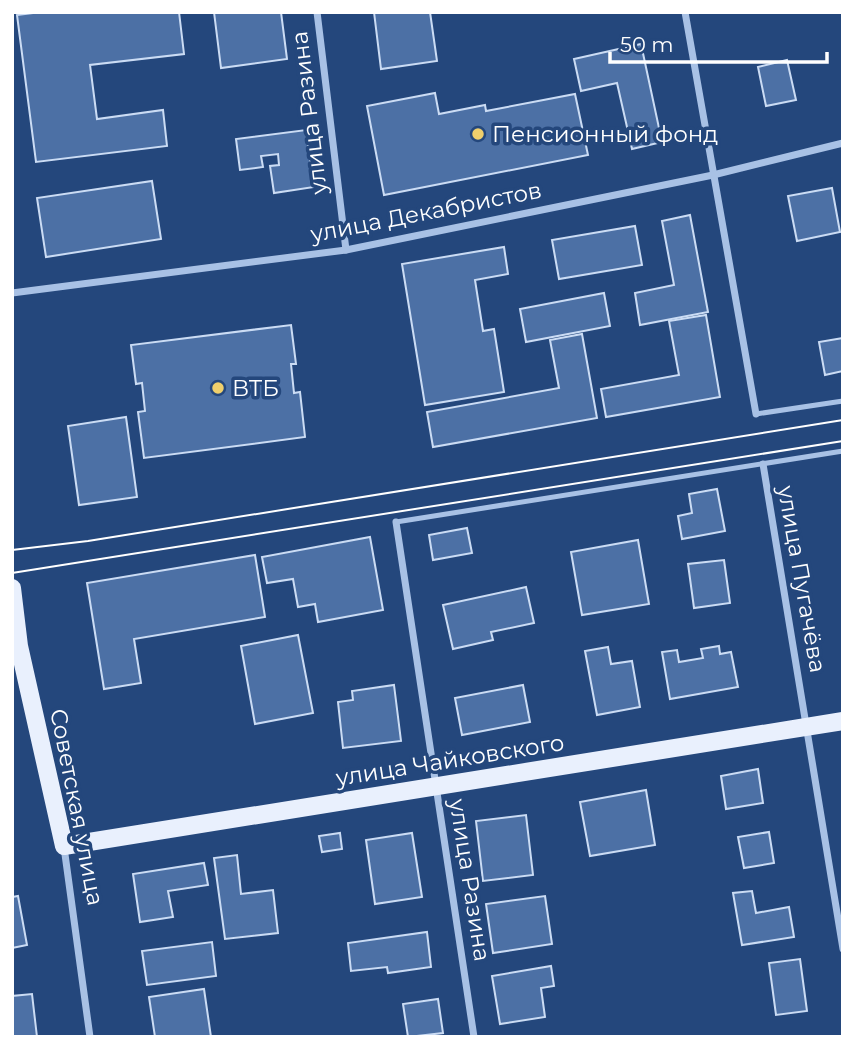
<svg xmlns="http://www.w3.org/2000/svg" width="855" height="1049" font-family="Montserrat,sans-serif">
	<rect width="100%" height="100%" fill="#24477c"/>
	<!-- building -->
	<g fill="#4c70a5" stroke="#cbdcf4" stroke-width="2">
		<path d="M41 12H179L184 54 90 65 97 119 163 110 167 146 36 162 17 15Z"/>
		<path d="M214 12H281L287 59 221 68Z"/>
		<path d="M374 12H430L437 61 381 69Z"/>
		<path d="M641 44 662 142 632 149 617 83 581 91 574 59Z"/>
		<path d="M787 60 796 100 766 106 758 67Z"/>
		<path d="M435 93 439 114 485 105 486 111 575 94 588 155 384 195 367 106Z"/>
		<path d="M306 130 314 187 274 193 270 166 279 165 278 154 261 156 263 167 240 170 236 139Z"/>
		<path d="M152 181 161 239 46 257 37 198Z"/>
		<path d="M832 188 840 232 797 241 788 196Z"/>
		<path d="M690 215 708 312 640 325 635 293 674 285 662 221Z"/>
		<path d="M635 226 642 265 559 279 552 240Z"/>
		<path d="M504 247 508 274 475 280 483 331 494 329 504 392 425 405 402 264Z"/>
		<path d="M604 293 610 326 526 342 520 309Z"/>
		<path d="M706 315 720 397 606 417 601 389 679 375 669 321Z"/>
		<path d="M291 325 296 364H291L294 393 300 392 305 437 144 458 138 412 145 411 142 383 136 384 131 345Z"/>
		<path d="M582 334 597 418 433 447 427 412 559 388 550 340Z"/>
		<path d="M843 338V371L825 375 819 342Z"/>
		<path d="M126 417 137 497 79 505 68 426Z"/>
		<path d="M717 489 725 531 682 539 678 516 692 513 689 494Z"/>
		<path d="M467 528 472 553 433 560 429 535Z"/>
		<path d="M370 537 383 610 318 622 315 604 298 607 293 579 267 583 262 557Z"/>
		<path d="M638 540 649 604 582 615 571 552Z"/>
		<path d="M255 555 265 617 134 639 141 683 104 689 87 583Z"/>
		<path d="M724 560 730 603 694 608 688 564Z"/>
		<path d="M526 587 534 623 491 632 493 640 453 649 443 605Z"/>
		<path d="M298 635 313 713 255 724 241 646Z"/>
		<path d="M719 646 720 654 731 652 738 687 670 699 662 652 677 650 679 662 703 658 701 649Z"/>
		<path d="M608 647 611 664 632 661 640 707 597 715 585 651Z"/>
		<path d="M394 685 401 741 343 748 338 702 353 700 352 691Z"/>
		<path d="M523 685 530 722 462 735 455 698Z"/>
		<path d="M758 769 763 803 726 809 721 776Z"/>
		<path d="M646 790 655 845 590 856 580 802Z"/>
		<path d="M526 815 533 875 483 881 476 821Z"/>
		<path d="M769 832 774 863 744 868 738 837Z"/>
		<path d="M340 833 342 849 322 852 319 836Z"/>
		<path d="M412 833 422 897 375 904 366 840Z"/>
		<path d="M237 855 241 894 273 890 278 933 225 939 214 858Z"/>
		<path d="M204 863 208 885 168 891 173 917 140 922 133 874Z"/>
		<path d="M752 891 756 913 789 907 794 937 742 945 733 893Z"/>
		<path d="M18 896 27 945 12 948V897Z"/>
		<path d="M545 896 552 944 493 953 486 904Z"/>
		<path d="M427 932 431 967 388 973 387 967 351 971 348 943Z"/>
		<path d="M212 942 216 976 147 985 142 951Z"/>
		<path d="M800 959 807 1011 776 1015 769 963Z"/>
		<path d="M551 966 554 986 541 988 545 1017 500 1024 492 976Z"/>
		<path d="M204 989 211 1037H155L149 997Z"/>
		<path d="M32 994 37 1037H12V996Z"/>
		<path d="M438 999 443 1033 408 1037 403 1004Z"/>
	</g>
	<g fill="none" stroke-linecap="round" stroke-linejoin="round">
		<!-- service -->
		<g stroke="#a8c1e5" stroke-width="5">
			<path d="M756 414 843 401"/>
			<path d="M396 522 843 451"/>
		</g>
		<!-- minor -->
		<g stroke="#a8c1e5" stroke-width="7">
			<path d="M317 12 346 250"/>
			<path d="M685 12 756 414"/>
			<path d="M12 293 346 250 713 175 843 143"/>
			<path d="M763 464 843 949"/>
			<path d="M396 522 474 1037"/>
			<path d="M64 847 90 1037"/>
		</g>
		<!-- primary -->
		<path stroke="#e9f0fd" stroke-width="18" d="M12 588 19 646 64 846 843 721"/>
		<!-- tram -->
		<g stroke="#fff" stroke-width="2">
			<path d="M12 550 88 541 843 420"/>
			<path d="M12 573 843 441"/>
		</g>
	</g>
	<!-- markers -->
	<g fill="#efcf6c" stroke="#24477c" stroke-width="2.5">
		<circle cx="478" cy="134" r="7"/>
		<circle cx="218" cy="388" r="7"/>
	</g>
	<g text-anchor="middle" dominant-baseline="central" stroke-width="7" stroke-linejoin="round" paint-order="stroke">
		<!-- street labels -->
		<g font-size="23" fill="#fff" stroke="#24477c">
			<text transform="translate(309 113) rotate(-97)">улица Разина</text>
			<text transform="translate(426 212) rotate(-11)">улица Декабристов</text>
			<text transform="translate(802 579) rotate(80)">улица Пугачёва</text>
			<text transform="translate(450 760) rotate(-9)">улица Чайковского</text>
			<text transform="translate(77 807) rotate(79)">Советская улица</text>
			<text transform="translate(470 880) rotate(81)">улица Разина</text>
		</g>
		<!-- poi labels -->
		<g font-size="23" fill="#fff" stroke="#24477c" text-anchor="start">
			<text x="492" y="134">Пенсионный фонд</text>
			<text x="232" y="388">ВТБ</text>
		</g>
	</g>
	<!-- border -->
	<rect width="855" height="1049" fill="none" stroke="#ffffff" stroke-width="28"/>
	<!-- scale -->
	<path d="M610 52v10h217v-10" fill="none" stroke="#ffffff" stroke-width="3.5"/>
	<text x="620" y="52" font-size="21" fill="#ffffff" stroke="#24477c" stroke-width="5" paint-order="stroke">50 m</text>
</svg>
